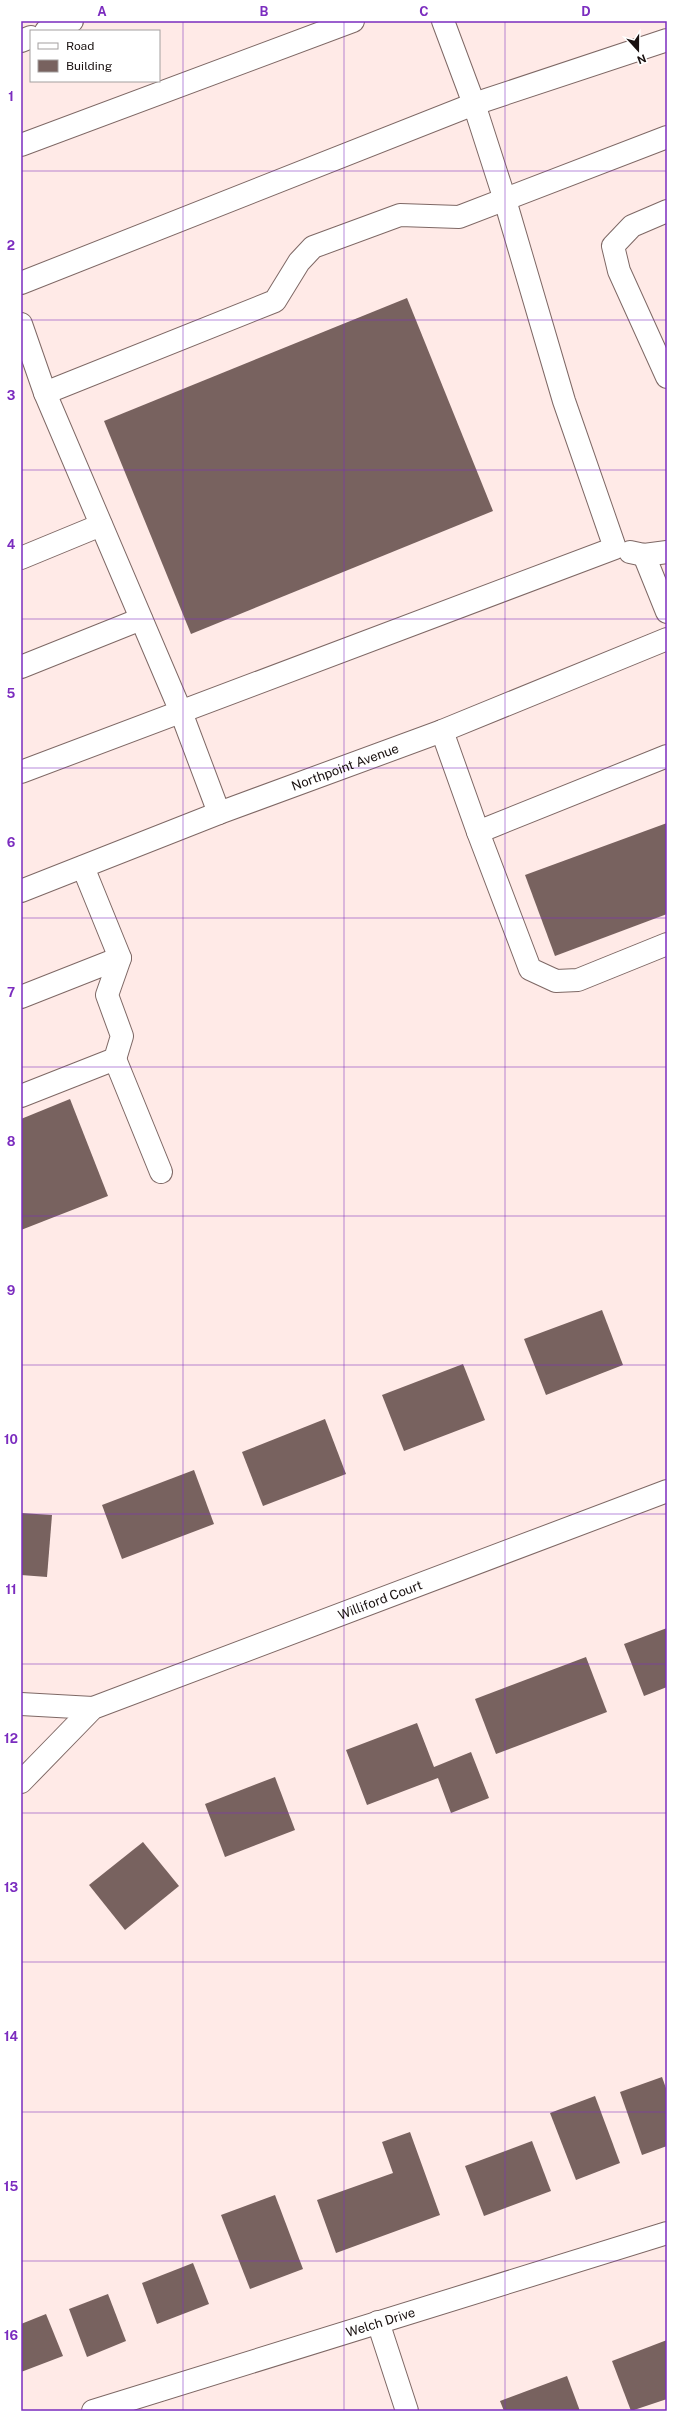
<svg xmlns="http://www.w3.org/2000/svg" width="688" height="2432" font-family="'Public Sans',sans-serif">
	<rect width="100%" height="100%" fill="#ffeae7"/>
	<!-- building -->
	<g fill="#78625f">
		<path d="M407 298 493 511 191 634 104 421Z"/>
		<path d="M667 823V914L555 956 525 875Z"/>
		<path d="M70 1099 108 1196 21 1230V1119Z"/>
		<path d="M602 1310 623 1365 546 1395 524 1339Z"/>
		<path d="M463 1364 485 1420 404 1451 382 1395Z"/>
		<path d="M325 1419 346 1474 263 1506 242 1452Z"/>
		<path d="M194 1470 214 1524 122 1559 102 1505Z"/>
		<path d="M21 1513 52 1515 47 1577 21 1575Z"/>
		<path d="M667 1628V1687L644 1696 624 1644Z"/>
		<path d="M586 1657 607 1712 496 1754 475 1699Z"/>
		<path d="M417 1723 434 1767 471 1752 489 1798 451 1813 438 1778 367 1805 346 1750Z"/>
		<path d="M275 1777 295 1830 225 1857 205 1804Z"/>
		<path d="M143 1842 179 1886 125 1930 89 1885Z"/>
		<path d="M662 2077 667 2091V2146L642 2155 620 2092Z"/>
		<path d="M595 2096 620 2163 576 2180 550 2113Z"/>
		<path d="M410 2132 440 2215 336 2253 317 2200 393 2173 382 2142Z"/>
		<path d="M532 2141 551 2191 484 2216 465 2166Z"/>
		<path d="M275 2195 303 2269 250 2289 221 2215Z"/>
		<path d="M193 2263 209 2304 157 2324 142 2283Z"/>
		<path d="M108 2294 126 2341 87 2357 69 2309Z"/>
		<path d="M46 2314 63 2356 21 2372V2324Z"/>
		<path d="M667 2340V2399L631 2411 612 2361Z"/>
		<path d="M567 2376 580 2411H504L500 2401Z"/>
	</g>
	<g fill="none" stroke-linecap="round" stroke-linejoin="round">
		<defs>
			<g id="minor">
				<path d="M46 31 72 21"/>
				<path d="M21 41 31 37"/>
				<path d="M21 145 353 21"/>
				<path d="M667 211 632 226 613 246 619 271 667 377"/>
				<path d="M21 283 474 104 667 40"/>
				<path d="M21 324 45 393 275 301 299 262 313 247 400 215 459 217 667 137"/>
				<path d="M45 393 181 712 219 813"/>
				<path d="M630 552 644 555 667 552"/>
				<path d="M644 555 667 612"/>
				<path d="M21 558 101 525"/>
				<path d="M21 667 141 619"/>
				<path d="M442 731 478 832 667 756"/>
				<path d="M21 772 615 548 564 401 505 200 474 104 443 21"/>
				<path d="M478 832 530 969 556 981 578 980 667 944"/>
				<path id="s1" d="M21 891 219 813 442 731 667 639"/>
				<path d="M21 997 120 958"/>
				<path d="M115 1059 161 1172"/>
				<path d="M21 1096 115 1059 122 1036 107 995 120 958 83 867"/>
				<path d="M21 1704 93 1708"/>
				<path id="s2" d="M21 1782 93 1708 667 1491"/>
				<path d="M378 2322 407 2411"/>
				<path id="s3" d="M93 2411 667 2233"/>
			</g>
		</defs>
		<!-- minor casing -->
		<use href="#minor" stroke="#7e6865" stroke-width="24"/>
		<!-- minor -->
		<use href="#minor" stroke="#fff" stroke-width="22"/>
	</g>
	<!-- grid -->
	<path fill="none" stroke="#7b2cbf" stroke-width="1" stroke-opacity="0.55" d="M183 21V2411M344 21V2411M505 21V2411M21 171H667M21 320H667M21 470H667M21 619H667M21 768H667M21 918H667M21 1067H667M21 1216H667M21 1365H667M21 1514H667M21 1664H667M21 1813H667M21 1962H667M21 2112H667M21 2261H667"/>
	<g text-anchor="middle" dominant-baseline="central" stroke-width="3" stroke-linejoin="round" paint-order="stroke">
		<!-- street labels -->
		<g font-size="13" fill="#18100f" stroke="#fff">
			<text stroke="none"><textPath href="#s1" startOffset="347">Northpoint Avenue</textPath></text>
			<text stroke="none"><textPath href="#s2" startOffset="410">Williford Court</textPath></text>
			<text stroke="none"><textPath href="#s3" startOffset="301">Welch Drive</textPath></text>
		</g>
	</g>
	<!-- border -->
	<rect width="688" height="2432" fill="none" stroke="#ffffff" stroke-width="44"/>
	<!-- legend -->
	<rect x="30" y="30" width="130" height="52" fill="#ffffff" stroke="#a39f9f"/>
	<rect x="38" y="43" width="20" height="6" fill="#ffffff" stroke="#a39f9f"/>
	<text x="66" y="50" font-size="12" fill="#18100f">Road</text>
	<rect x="38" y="60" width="20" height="12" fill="#78625f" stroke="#a39f9f"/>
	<text x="66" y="70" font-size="12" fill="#18100f">Building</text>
	<!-- north arrow -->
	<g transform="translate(638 50) rotate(159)" stroke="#ffffff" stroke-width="3" paint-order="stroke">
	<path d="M0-3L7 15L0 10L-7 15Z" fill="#18100f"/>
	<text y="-6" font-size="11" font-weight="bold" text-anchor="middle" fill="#18100f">N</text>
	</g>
	<rect x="22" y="22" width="644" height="2388" fill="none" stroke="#7b2cbf" stroke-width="1.5"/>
	<g font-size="13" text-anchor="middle" font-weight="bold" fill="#7b2cbf">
		<text x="102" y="16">A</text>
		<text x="264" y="16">B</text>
		<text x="424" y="16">C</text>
		<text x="586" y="16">D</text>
		<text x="11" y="101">1</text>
		<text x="11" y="250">2</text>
		<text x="11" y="400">3</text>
		<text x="11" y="549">4</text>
		<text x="11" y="698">5</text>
		<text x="11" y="847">6</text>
		<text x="11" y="997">7</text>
		<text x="11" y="1146">8</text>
		<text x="11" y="1295">9</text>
		<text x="11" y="1444">10</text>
		<text x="11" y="1594">11</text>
		<text x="11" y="1743">12</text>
		<text x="11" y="1892">13</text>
		<text x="11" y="2041">14</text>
		<text x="11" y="2191">15</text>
		<text x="11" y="2340">16</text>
	</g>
</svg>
